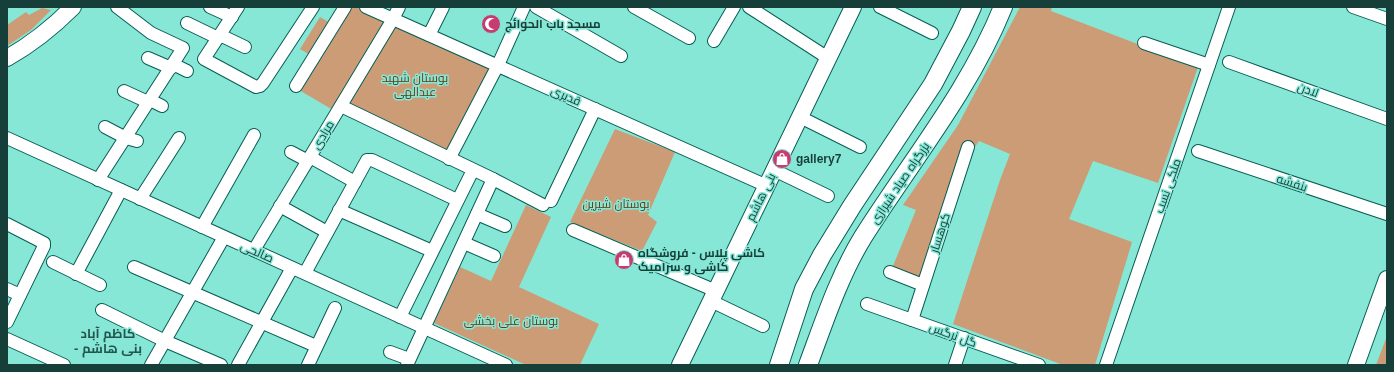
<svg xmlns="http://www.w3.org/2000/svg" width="1394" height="372" font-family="Arial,Cairo,sans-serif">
	<rect width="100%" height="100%" fill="#87e7d7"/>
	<!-- green -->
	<g fill="#cb9c75">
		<path d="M350 7H356L387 21 333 110 299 90Z"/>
		<path d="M1020 7H1052L1051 11 1198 67 1158 183 1093 161 1069 219 1132 242 1095 365H1063L953 324 1000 180 1010 154 979 141 952 181 921 278 893 266 916 210 903 205 958 125Z"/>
		<path d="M42 8 51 10 31 30 7 46V25L26 12 29 15Z"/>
		<path d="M320 17 332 24 312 56 300 49Z"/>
		<path d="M395 22 493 66 448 155 346 104Z"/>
		<path d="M615 129 675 152 648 215 657 222 642 251 570 222Z"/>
		<path d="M526 205 551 217 519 287 599 324 580 365H526L434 323 460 267 491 281Z"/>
		<path d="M1387 336V365H1376Z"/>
	</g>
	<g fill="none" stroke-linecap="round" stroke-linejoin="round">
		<defs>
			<g id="minor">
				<path d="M210 7 232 17"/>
				<path d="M238 7 204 59 256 87 260 86 263 83 313 7"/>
				<path d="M366 7 767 186"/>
				<path d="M536 7 621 56"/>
				<path d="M634 7 689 38"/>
				<path d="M749 7 828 58"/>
				<path d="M880 7 932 33"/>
				<path d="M1353 7 1387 19"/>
				<path d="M187 23 218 38"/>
				<path d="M220 35 245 47"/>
				<path d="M429 35 443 7"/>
				<path d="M714 41 734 7"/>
				<path d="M1144 43 1209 65"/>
				<path d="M148 58 171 68"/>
				<path d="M1229 62 1387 119"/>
				<path d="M173 64 187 71"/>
				<path d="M296 86 345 7"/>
				<path d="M124 91 148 102"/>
				<path d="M150 100 162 106"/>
				<path d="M341 106 493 179 543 205"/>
				<path d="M800 117 860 147"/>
				<path d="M105 127 126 138 137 141"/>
				<path d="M7 138 506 365"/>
				<path d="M1198 151 1387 214"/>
				<path d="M291 152 308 161"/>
				<path d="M310 157 355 182"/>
				<path d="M449 159 498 65 524 7"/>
				<path d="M774 170 828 196"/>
				<path d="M98 180 183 48 151 33 117 7"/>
				<path d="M140 199 179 138"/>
				<path d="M551 201 595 109"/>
				<path d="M280 206 327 232"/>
				<path d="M339 210 432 251"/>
				<path d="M477 214 505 226"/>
				<path d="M7 224 44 243V246L7 322"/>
				<path d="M202 227 254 135"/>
				<path d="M573 230 716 291"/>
				<path d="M464 243 494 256"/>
				<path d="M254 250 393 19 399 7"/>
				<path d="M53 262 100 285"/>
				<path d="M134 267 316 346"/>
				<path d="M890 272 923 285"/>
				<path d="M305 273 367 160H372L457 200"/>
				<path d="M76 274 121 190"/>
				<path d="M7 289 20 295"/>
				<path d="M711 301 763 326"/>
				<path d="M867 304 1039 365"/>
				<path d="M102 310 165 341 221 365"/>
				<path d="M400 317 473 170"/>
				<path d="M912 320 968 147"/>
				<path d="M7 339 64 365"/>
				<path d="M390 352 409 359"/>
				<path d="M151 365 224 237"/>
				<path d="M238 365 292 268"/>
				<path d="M308 365 335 308"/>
				<path d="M407 365 493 179"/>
				<path d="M955 365 964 338"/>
				<path d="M1106 365 1229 7"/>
			</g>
			<g id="major">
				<path d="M7 58C32 44 53 27 73 7"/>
				<path d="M680 365 853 7"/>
				<path d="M1356 365 1387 279"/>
			</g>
			<g id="highway">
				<path d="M779 365 804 289 822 255 852 206 933 84 961 31 972 7"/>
				<path d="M808 365C824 322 839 276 863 237 911 161 969 91 1003 7"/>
			</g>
		</defs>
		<!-- minor casing -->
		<use href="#minor" stroke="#065d53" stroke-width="14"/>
		<!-- major casing -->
		<use href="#major" stroke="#065d53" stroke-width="18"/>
		<!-- highway casing -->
		<use href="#highway" stroke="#065d53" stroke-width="20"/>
		<!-- minor -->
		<use href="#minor" stroke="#fff" stroke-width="12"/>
		<!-- major -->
		<use href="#major" stroke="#fff" stroke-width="16"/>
		<!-- highway -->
		<use href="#highway" stroke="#fff" stroke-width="18"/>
	</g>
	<!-- icons -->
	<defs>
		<symbol id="mosque-disc" viewBox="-11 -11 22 22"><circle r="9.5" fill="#c73c70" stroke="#87e7d7"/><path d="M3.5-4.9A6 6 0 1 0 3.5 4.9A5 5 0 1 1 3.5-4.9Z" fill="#fff"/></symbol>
		<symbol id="shop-disc" viewBox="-11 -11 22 22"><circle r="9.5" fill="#c73c70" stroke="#87e7d7"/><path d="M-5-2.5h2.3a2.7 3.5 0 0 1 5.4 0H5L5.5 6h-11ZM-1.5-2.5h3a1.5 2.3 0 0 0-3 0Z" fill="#fff"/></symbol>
	</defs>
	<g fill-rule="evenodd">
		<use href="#mosque-disc" x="480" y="13" width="22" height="22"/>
		<use href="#shop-disc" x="771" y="148" width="22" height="22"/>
		<use href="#shop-disc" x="613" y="249" width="22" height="22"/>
	</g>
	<g text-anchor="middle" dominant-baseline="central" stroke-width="3" stroke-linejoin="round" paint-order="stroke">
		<!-- poi labels -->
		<g font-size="12" font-weight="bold" fill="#163f39" stroke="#87e7d7" text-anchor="start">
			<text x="505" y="24">مسجد باب الحوائج</text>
			<text x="796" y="159">gallery7</text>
			<text x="638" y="253">کاشی پلاس - فروشگاه<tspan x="638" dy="14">کاشی و سرامیک</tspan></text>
		</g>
		<!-- park labels -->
		<g font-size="12" fill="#643b13" stroke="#87e7d7">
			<text x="415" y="78">بوستان شهید<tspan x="415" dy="14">عبدالهی</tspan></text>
			<text x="616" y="204">بوستان شیرین</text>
			<text x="511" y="321">بوستان علی بخشی</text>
		</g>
		<!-- street labels -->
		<g font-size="12" fill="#163f39" stroke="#87e7d7">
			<text transform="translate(1308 90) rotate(20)">لادن</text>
			<text transform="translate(566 96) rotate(24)">قدیری</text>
			<text transform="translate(323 135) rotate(-59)">مرادی</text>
			<text transform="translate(900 183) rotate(-56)">بزرگراه صیاد شیرازی</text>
			<text transform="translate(1292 183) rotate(18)">بنفشه</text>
			<text transform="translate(1168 186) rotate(-71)">ملکی نسب</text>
			<text transform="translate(761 197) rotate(-64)">بنی هاشم</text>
			<text transform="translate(940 233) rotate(-72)">کوهسار</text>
			<text transform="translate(257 252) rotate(24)">صالحی</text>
			<text transform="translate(953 335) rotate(20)">گل نرگس</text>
		</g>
		<!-- neighbourhood labels -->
		<g font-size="13" font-weight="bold" fill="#22554d" stroke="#87e7d7">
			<text x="108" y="333">کاظم آباد<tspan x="108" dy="15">- بنی هاشم</tspan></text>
		</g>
	</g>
	<!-- border -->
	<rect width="1394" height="372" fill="none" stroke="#163f39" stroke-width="16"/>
</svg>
